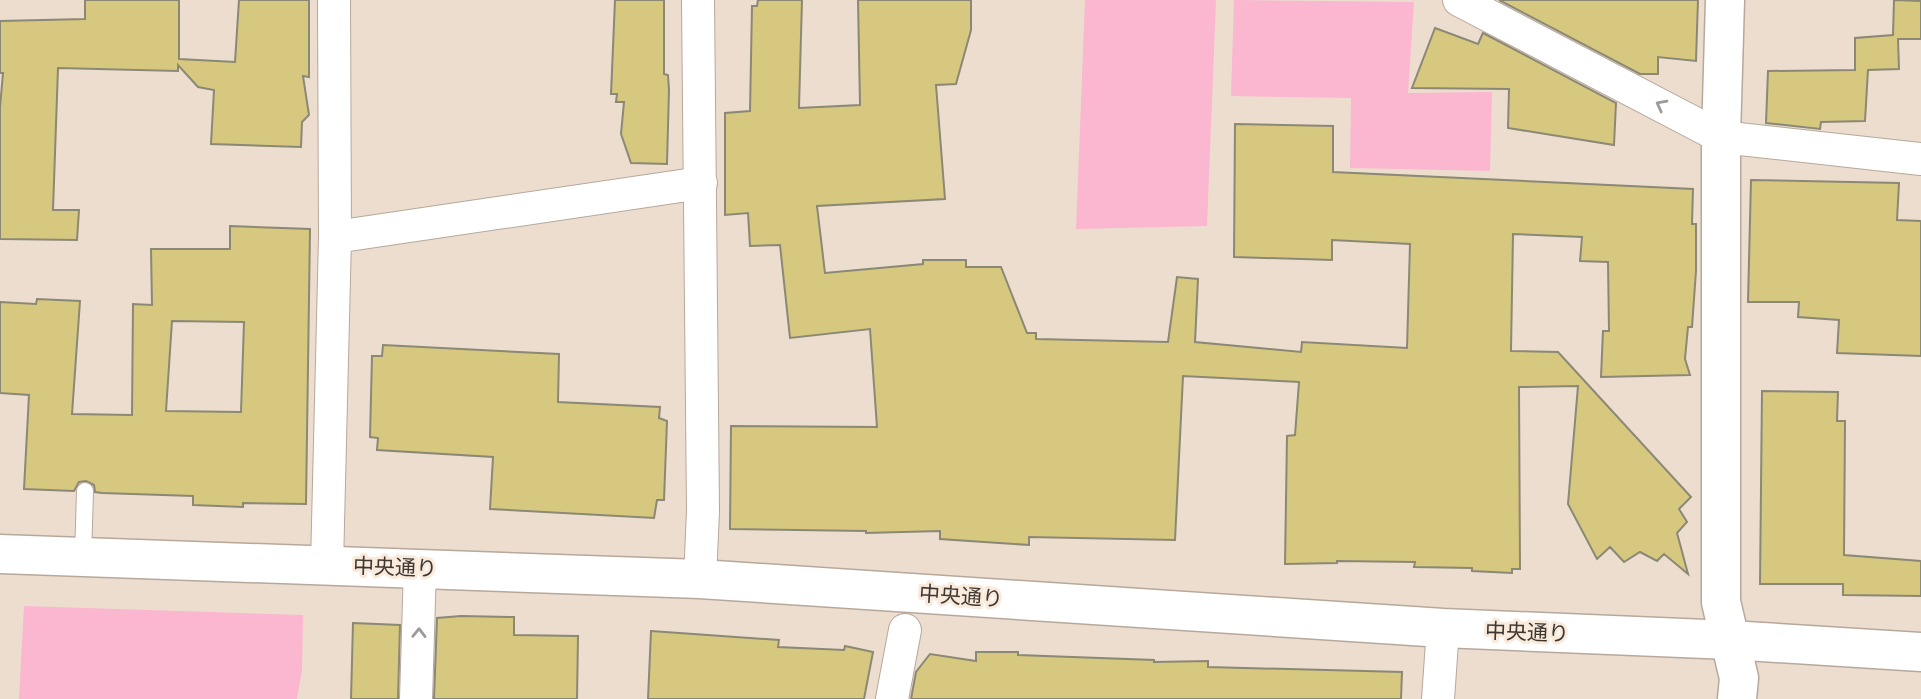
<svg xmlns="http://www.w3.org/2000/svg" width="1921" height="699" font-family="Helvetica,'Noto Sans JP',sans-serif">
	<rect width="100%" height="100%" fill="#edddcf"/>
	<!-- green -->
	<g fill="#fab7cf">
		<path d="M1085 0H1216L1207 226 1076 229Z"/>
		<path d="M1234 0 1414 2 1408 93 1492 92 1490 171 1350 168 1351 98 1231 96Z"/>
		<path d="M24 606 303 615 302 670 297 699H19Z"/>
	</g>
	<!-- building -->
	<g fill="#d7c87f" stroke="#8b8876" stroke-width="2" fill-rule="evenodd">
		<path d="M85 0H179V59L235 62 239 0H309V77L303 76 309 115 302 122 301 147 211 144 214 90 198 87 178 65V71L58 68 53 210H79L77 240 0 239V107L3 73H0V21L85 19Z"/>
		<path d="M615 0H664V74L668 75 669 90 667 164 631 163 621 134 624 102H616L617 94H611Z"/>
		<path d="M758 0H802L799 108 860 105 858 0H971V30L956 84 936 85 945 199 817 206 825 273 923 264V260H966V267H1001L1027 333H1036V339L1168 342 1177 277 1198 279 1195 342 1301 352 1302 342 1407 348 1410 244 1332 240V260L1234 257 1235 124 1333 126V172L1693 189 1692 224H1696V271L1692 327H1688L1685 359 1690 375 1601 377 1603 331H1609L1608 262 1580 261 1582 237 1513 234 1511 351 1558 352 1691 497 1679 509 1687 522 1677 533 1688 574 1664 554 1657 561 1640 552 1624 562 1610 547 1597 559 1568 504 1578 386 1519 387 1520 569H1512V573L1472 571V568L1414 567 1415 562 1337 561V563L1285 564 1287 436 1295 435 1299 382 1183 376 1175 540 1029 537V545L940 539V531L866 533V531L730 529 731 426 877 427 870 329 790 338 780 245 750 246 748 213 725 215V113L750 111 752 6H757Z"/>
		<path d="M1499 0H1698L1696 61 1658 57V74H1640Z"/>
		<path d="M1894 0 1921 1V39H1898L1899 69 1868 70 1865 121 1821 122 1820 129 1766 123 1768 71 1855 70V38L1893 35Z"/>
		<path d="M1435 28 1478 44 1483 33 1616 103 1614 145 1508 128 1509 89 1412 88Z"/>
		<path d="M1751 180 1899 183 1897 220 1921 221V356L1837 353 1839 320 1798 317 1799 302H1748Z"/>
		<path d="M230 226 310 229 306 504 243 503V507L193 505V496L102 493 95 492 94 485 86 481 79 482 74 491 24 489 29 395 0 393V302L36 304 37 299 80 301 72 414 132 415 133 304 152 305 151 249H230ZM172 321 244 322 241 412 166 411Z"/>
		<path d="M383 345 559 354 558 402 660 407 659 418 667 421 664 500H657L654 518 490 509 493 457 377 450 378 438 370 437 372 356H382Z"/>
		<path d="M1762 391 1838 392 1837 421H1845L1844 555 1921 561V596L1843 595V584H1760Z"/>
		<path d="M461 616 514 617V635L578 636 577 699H434L437 618Z"/>
		<path d="M353 623 400 625 398 699H351Z"/>
		<path d="M651 631 779 640 778 647 844 650 845 646 873 652 864 699H648Z"/>
		<path d="M976 652H1018V655L1154 660V662L1208 661V667L1402 672 1401 699H911L916 672 930 654 976 661Z"/>
	</g>
	<g fill="none" stroke-linecap="round" stroke-linejoin="round">
		<defs>
			<path id="lane" d="M83 557 85 491"/>
			<g id="street">
				<path d="M698 0 703 511 700 579"/>
				<path d="M1459 0 1721 137 1921 159"/>
				<path d="M335 237 701 183"/>
				<path d="M327 565 335 237 334 0"/>
				<path d="M416 699 420 567"/>
				<path d="M892 699 905 630"/>
				<path d="M1438 699 1443 628"/>
			</g>
			<g id="secondary">
				<path d="M1725 0 1721 137V602L1739 678 1737 699"/>
				<path d="M0 554 700 579 1443 628 1730 640 1921 652"/>
			</g>
		</defs>
		<!-- lane casing -->
		<use href="#lane" stroke="#b7a89b" stroke-width="18"/>
		<!-- street casing -->
		<use href="#street" stroke="#b7a89b" stroke-width="34"/>
		<!-- secondary casing -->
		<use href="#secondary" stroke="#b7a89b" stroke-width="41"/>
		<!-- lane -->
		<use href="#lane" stroke="#fff" stroke-width="16"/>
		<!-- street -->
		<use href="#street" stroke="#fff" stroke-width="32"/>
		<!-- secondary -->
		<use href="#secondary" stroke="#fff" stroke-width="38"/>
	</g>
	<!-- one-way arrows -->
	<defs><path id="oneway-chevron" d="M-2-3.5L2.5 0L-2 3.5" fill="none" stroke-width="1.6" stroke-linecap="round" stroke-linejoin="round" transform="scale(1.75)"/></defs>
	<g stroke="#9e9a98">
		<use href="#oneway-chevron" transform="translate(1661 105) rotate(-152)"/>
		<use href="#oneway-chevron" transform="translate(419 633) rotate(-89)"/>
	</g>
	<g text-anchor="middle" dominant-baseline="central" stroke-width="6" stroke-linejoin="round" paint-order="stroke">
		<!-- street labels -->
		<g font-size="21" fill="#3d3631" stroke="#faeadc">
			<text transform="translate(395 567) rotate(2)">中央通り</text>
			<text transform="translate(961 596) rotate(4)">中央通り</text>
			<text transform="translate(1527 632) rotate(2)">中央通り</text>
		</g>
	</g>
</svg>
